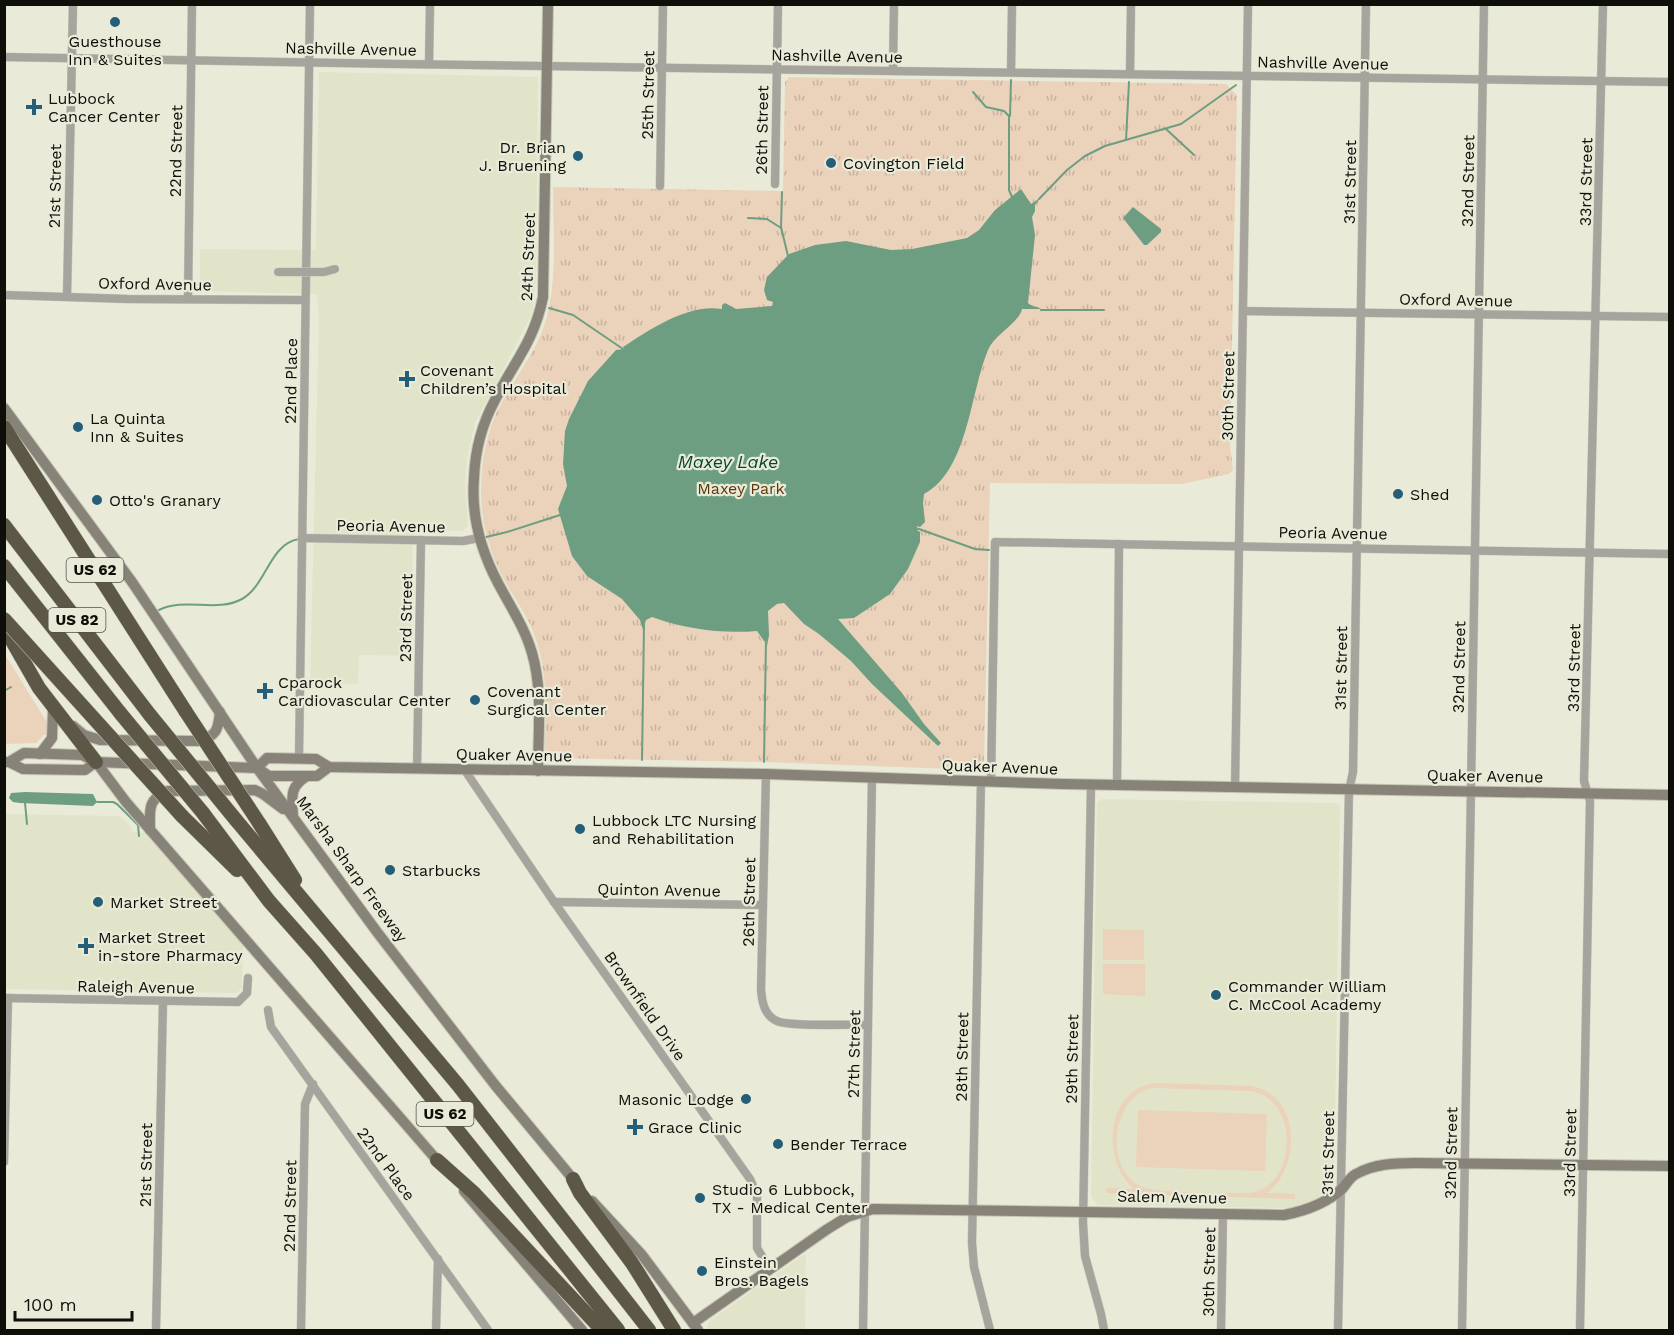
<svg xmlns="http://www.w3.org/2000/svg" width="1674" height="1335" font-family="'Work Sans',sans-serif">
	<defs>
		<pattern id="park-tufts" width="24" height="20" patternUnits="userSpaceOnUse" patternTransform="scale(1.5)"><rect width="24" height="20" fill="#ebd2bb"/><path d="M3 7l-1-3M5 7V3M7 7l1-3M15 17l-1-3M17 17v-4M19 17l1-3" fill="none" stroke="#c8b39f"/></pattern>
	</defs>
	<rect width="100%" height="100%" fill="#e9ebd8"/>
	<!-- built -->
	<g fill="#e1e4c9">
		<path d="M319 72 538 77 536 275 534 303 529 320 475 423 467 458 465 481 468 526 462 531H413L411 656 359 655 358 684 310 683 319 318 317 294 200 291V249L316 250Z"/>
		<path d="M1102 799 1335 803 1340 806 1334 1184 1316 1199 1296 1207 1282 1208 1098 1205 1091 1197 1097 803Z"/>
		<path d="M5 814 118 816 126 821 133 832 147 833 243 944 242 987 237 993 5 989Z"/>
		<path d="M805 1254H806L805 1330H706L709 1321Z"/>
	</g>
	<!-- grass -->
	<g fill="#ebd2bb" fill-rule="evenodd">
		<path d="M4 653 48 724V735H44L36 743 5 744Z"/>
		<path d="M1103 929 1144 930V960H1103Z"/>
		<path d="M1103 964H1145V996L1103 994Z"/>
		<path d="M1158 1083 1250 1086C1301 1093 1302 1167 1267 1193L1295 1194V1199L1106 1193V1188L1134 1189C1100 1161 1106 1085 1158 1083ZM1154 1088 1250 1091C1299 1097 1299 1186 1250 1193 1229 1193 1155 1194 1140 1186 1103 1168 1112 1093 1154 1088Z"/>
		<path d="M1138 1110 1267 1114 1265 1171 1136 1167Z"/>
	</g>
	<!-- park -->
	<path fill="url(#park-tufts)" d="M789 77 1226 84 1237 95 1230 446 1233 470 1229 474 1182 484 990 483 984 765 981 764 978 768 980 770 765 762 548 758 545 754C545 715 549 674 535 637 529 618 517 602 507 585 491 557 480 522 481 490 481 460 487 429 502 402 516 376 536 352 545 323 558 282 553 230 553 187L783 191 785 82Z"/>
	<!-- water -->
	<g fill="#6d9e82">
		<path d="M1021 189 1031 204 1040 198 1035 205V211L1032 217 1035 235 1028 303C1032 307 1037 306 1041 309L1042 312 1040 309H1022C1019 323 994 335 988 350 970 393 968 471 924 494L923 503 925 522 920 527 916 526 919 529 917 530 920 532V542L908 569 890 594 854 618 838 619 902 693 924 724 941 743 938 746 872 684 851 661 819 634 804 624 784 603 777 604 768 611 769 635 767 646V639H765V642L757 631C722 634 685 629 652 617L646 620 643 630 640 620 622 599 587 576 572 556 558 509 567 486 563 464 565 431 569 419 588 381 616 350 624 349 623 347C649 330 688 303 722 309V305L725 303 736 309 772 306 773 302 767 300 764 290 767 277 789 254 815 245 846 241 891 250 912 249 967 238 979 230 995 210Z"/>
		<path d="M1133 207 1161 229V232L1147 245H1144L1123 218Z"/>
		<path d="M25 792 93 794 97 802 93 806 20 803 13 802 9 798 11 793Z"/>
	</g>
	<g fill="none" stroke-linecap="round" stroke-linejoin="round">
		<!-- stream -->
		<g stroke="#6d9e82" stroke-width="2">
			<path d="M973 92 986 107 1004 111 1009 116V190L1012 197"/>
			<path d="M1010 116 1011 80"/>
			<path d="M1166 129 1194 155"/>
			<path d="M1126 140 1129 82"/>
			<path d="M782 192 781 227 788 256"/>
			<path d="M1039 199 1067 170 1085 156 1105 146 1181 124 1236 85"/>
			<path d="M748 218 767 219 781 228"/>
			<path d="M549 308 573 315 623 349"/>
			<path d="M1041 310H1104"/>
			<path d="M919 529 975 549 989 550"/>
			<path d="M482 538 507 532 560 515"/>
			<path d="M159 610C185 597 216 613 242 599 267 585 269 544 299 539"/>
			<path d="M4 691 11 687"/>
			<path d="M642 760 644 625"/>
			<path d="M764 762 766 638"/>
			<path d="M97 802H113L117 804 138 825 139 836"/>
			<path d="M25 803 27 824"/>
		</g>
		<defs>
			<g id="street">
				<path d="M4 57 398 64 1670 82"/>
				<path d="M429 64 430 4"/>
				<path d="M893 70 894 4"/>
				<path d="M1011 72 1012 4"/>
				<path d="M1130 74 1131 4"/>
				<path d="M775 184 778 4"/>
				<path d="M660 186 663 4"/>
				<path d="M4 295 128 299 305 300"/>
				<path d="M67 296 73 4"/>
				<path d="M188 298 192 4"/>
				<path d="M1243 311 1670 317"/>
				<path d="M302 538 463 541 479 538"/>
				<path d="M299 758 310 4"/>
				<path d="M417 769 421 540"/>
				<path d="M464 769 554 902 750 1179 757 1195V1248L770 1269"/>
				<path d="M766 774 761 989C762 1002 764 1015 777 1021 789 1027 851 1024 868 1025"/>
				<path d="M981 781 972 1243 974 1267 990 1330"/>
				<path d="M991 782 995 542 1670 554"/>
				<path d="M1091 785 1083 1223 1085 1256 1101 1314 1104 1330"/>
				<path d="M1117 785 1119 544"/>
				<path d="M1235 787 1248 4"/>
				<path d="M554 902 763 905"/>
				<path d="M4 998 238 1002 247 993 248 978"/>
				<path d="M268 1010 271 1027 488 1330"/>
				<path d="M4 1162 8 998"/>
				<path d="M156 1330 163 1001"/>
				<path d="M301 1330 305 1104 313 1084"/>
				<path d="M436 1330 438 1259"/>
				<path d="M863 1330 872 778"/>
				<path d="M1221 1330 1223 1214"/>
				<path d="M1338 1330 1349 790 1353 772 1366 4"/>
				<path d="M1462 1330 1484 4"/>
				<path d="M1580 1330 1590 801 1584 781 1603 4"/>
			</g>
			<g id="secondary">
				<path d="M4 408 132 582 257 768 377 932 495 1085 578 1185"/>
				<path d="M73 726 84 735 100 740 198 741C217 736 218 730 220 712"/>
				<path d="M40 754 52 738 53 708"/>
				<path d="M5 762H9L23 769 85 770 96 762"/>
				<path d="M9 762 24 753 82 755 96 762 257 768 269 776H317L329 767"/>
				<path d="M96 762 126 802 442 1166"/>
				<path d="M257 768 267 758 316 759 329 767 766 774 1063 784 1670 795"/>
				<path d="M538 771C538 732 543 690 532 653 525 628 510 606 498 583 481 551 471 515 474 478 475 451 482 424 495 400 514 362 534 342 543 297L548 4"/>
				<path d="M293 816C292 797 289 787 307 776"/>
				<path d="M150 830C150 810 147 800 167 791L255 790 263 794 283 809"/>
				<path d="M464 1191 582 1330"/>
				<path d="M592 1201 642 1255 698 1330"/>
				<path d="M693 1323 826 1230 847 1217 873 1209 1284 1215C1305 1211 1327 1203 1343 1188 1347 1183 1350 1177 1356 1174 1374 1164 1394 1163 1415 1163L1670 1166"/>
			</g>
			<g id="highway">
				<path d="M4 427 186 712"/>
				<path d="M4 525 150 715"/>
				<path d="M4 566 121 714"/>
				<path d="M4 627 39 688 96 762"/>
				<path d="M203 813 269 901 316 954 618 1330"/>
				<path d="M182 816 237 870"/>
				<path d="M236 820 458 1085 649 1330"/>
				<path d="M259 823 295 880"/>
				<path d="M437 1160 474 1193 602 1330"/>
				<path d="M573 1179 580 1193 632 1263 674 1330"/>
			</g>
		</defs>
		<!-- street casing -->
		<use href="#street" stroke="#c6c8b7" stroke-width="9"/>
		<!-- secondary casing -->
		<use href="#secondary" stroke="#c6c8b7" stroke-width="12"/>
		<!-- highway casing -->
		<use href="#highway" stroke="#c6c8b7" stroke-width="15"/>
		<!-- street -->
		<use href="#street" stroke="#a7a49d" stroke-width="8"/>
		<!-- secondary -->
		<use href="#secondary" stroke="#888378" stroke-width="10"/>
		<!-- highway -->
		<use href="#highway" stroke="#5d5748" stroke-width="14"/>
		<defs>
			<path id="street-bridge" d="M278 272H324L335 269"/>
			<g id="highway-bridge">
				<path d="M4 619 182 816"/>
				<path d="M186 712 259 823"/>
				<path d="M121 714 203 813"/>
				<path d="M150 715 236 820"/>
			</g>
		</defs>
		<!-- street-bridge casing -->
		<use href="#street-bridge" stroke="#c6c8b7" stroke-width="9" stroke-linecap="butt"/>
		<!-- highway-bridge casing -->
		<use href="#highway-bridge" stroke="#c6c8b7" stroke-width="15" stroke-linecap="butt"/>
		<!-- street-bridge -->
		<use href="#street-bridge" stroke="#a7a49d" stroke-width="8"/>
		<!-- highway-bridge -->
		<use href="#highway-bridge" stroke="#5d5748" stroke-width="14"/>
	</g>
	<!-- markers -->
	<g fill="#255e78" stroke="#e9ebd8" stroke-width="2">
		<circle cx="115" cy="22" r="6"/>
		<path d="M31 98h6v6h6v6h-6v6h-6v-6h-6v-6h6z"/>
		<circle cx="578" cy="156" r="6"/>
		<circle cx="831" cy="163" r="6"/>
		<path d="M404 370h6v6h6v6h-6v6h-6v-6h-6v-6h6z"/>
		<circle cx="78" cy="427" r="6"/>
		<circle cx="1398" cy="494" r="6"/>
		<circle cx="97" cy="500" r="6"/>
		<path d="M262 682h6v6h6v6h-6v6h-6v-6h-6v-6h6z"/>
		<circle cx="475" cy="700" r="6"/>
		<circle cx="580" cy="829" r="6"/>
		<circle cx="390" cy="870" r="6"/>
		<circle cx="98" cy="902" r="6"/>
		<path d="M83 937h6v6h6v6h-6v6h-6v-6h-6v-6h6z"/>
		<circle cx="1216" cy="995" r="6"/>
		<circle cx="746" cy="1099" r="6"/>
		<path d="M632 1118h6v6h6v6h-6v6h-6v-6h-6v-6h6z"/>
		<circle cx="778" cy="1144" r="6"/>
		<circle cx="700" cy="1198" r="6"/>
		<circle cx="702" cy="1271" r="6"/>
	</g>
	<g text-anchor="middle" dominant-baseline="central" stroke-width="4.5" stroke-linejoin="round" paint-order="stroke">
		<!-- shield labels -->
		<g fill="#e9ebd8" stroke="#505147" stroke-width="1.5">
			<rect x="66.5" y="558" width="57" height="24" rx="4.5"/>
			<rect x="48.5" y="608" width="57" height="24" rx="4.5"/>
			<rect x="416.5" y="1102" width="57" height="24" rx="4.5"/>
		</g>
		<g font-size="15" font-weight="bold" fill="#0f0f09">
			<text x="95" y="570">US 62</text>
			<text x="77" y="620">US 82</text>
			<text x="445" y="1114">US 62</text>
		</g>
		<!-- poi labels -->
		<g font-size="16" fill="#0f0f09" stroke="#e9ebd8" text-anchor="start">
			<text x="115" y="41" text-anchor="middle">Guesthouse<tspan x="115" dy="18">Inn &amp; Suites</tspan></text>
			<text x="48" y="98">Lubbock<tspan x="48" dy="18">Cancer Center</tspan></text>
			<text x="566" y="147" text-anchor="end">Dr. Brian<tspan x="566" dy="18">J. Bruening</tspan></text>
			<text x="843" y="163">Covington Field</text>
			<text x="420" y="370">Covenant<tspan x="420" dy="18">Children’s Hospital</tspan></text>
			<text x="90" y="418">La Quinta<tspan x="90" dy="18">Inn &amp; Suites</tspan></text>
			<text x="1410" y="494">Shed</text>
			<text x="109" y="500">Otto's Granary</text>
			<text x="278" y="682">Cparock<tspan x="278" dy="18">Cardiovascular Center</tspan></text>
			<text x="487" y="691">Covenant<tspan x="487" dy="18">Surgical Center</tspan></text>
			<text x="592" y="820">Lubbock LTC Nursing<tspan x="592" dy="18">and Rehabilitation</tspan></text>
			<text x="402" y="870">Starbucks</text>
			<text x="110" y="902">Market Street</text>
			<text x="98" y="937">Market Street<tspan x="98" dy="18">in-store Pharmacy</tspan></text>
			<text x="1228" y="986">Commander William<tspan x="1228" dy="18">C. McCool Academy</tspan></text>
			<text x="734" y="1099" text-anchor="end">Masonic Lodge</text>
			<text x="648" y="1127">Grace Clinic</text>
			<text x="790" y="1144">Bender Terrace</text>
			<text x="712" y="1189">Studio 6 Lubbock,<tspan x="712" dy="18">TX - Medical Center</tspan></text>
			<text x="714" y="1262">Einstein<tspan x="714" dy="18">Bros. Bagels</tspan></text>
		</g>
		<!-- street labels -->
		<g font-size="16" fill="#0f0f09" stroke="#e9ebd8">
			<text transform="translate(351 49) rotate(1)">Nashville Avenue</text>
			<text transform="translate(837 56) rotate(1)">Nashville Avenue</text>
			<text transform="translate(1323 63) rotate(1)">Nashville Avenue</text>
			<text transform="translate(648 95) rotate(-89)">25th Street</text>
			<text transform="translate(762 130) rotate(-89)">26th Street</text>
			<text transform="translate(176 151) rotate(-89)">22nd Street</text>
			<text transform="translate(1468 181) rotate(-89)">32nd Street</text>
			<text transform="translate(1350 182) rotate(-89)">31st Street</text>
			<text transform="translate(1586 182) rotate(-89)">33rd Street</text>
			<text transform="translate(55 186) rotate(-89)">21st Street</text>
			<text transform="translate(528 257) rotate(-88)">24th Street</text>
			<text transform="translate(155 284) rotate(1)">Oxford Avenue</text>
			<text transform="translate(1456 300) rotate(1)">Oxford Avenue</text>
			<text transform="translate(291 381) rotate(-89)">22nd Place</text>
			<text transform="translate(1228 396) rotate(-89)">30th Street</text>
			<text transform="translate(391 526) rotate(1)">Peoria Avenue</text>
			<text transform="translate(1333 533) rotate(1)">Peoria Avenue</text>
			<text transform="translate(406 618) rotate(-89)">23rd Street</text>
			<text transform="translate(1459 667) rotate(-89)">32nd Street</text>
			<text transform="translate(1341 668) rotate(-89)">31st Street</text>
			<text transform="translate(1574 668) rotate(-89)">33rd Street</text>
			<text transform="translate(514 755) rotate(1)">Quaker Avenue</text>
			<text transform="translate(1000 767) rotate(2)">Quaker Avenue</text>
			<text transform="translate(1485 776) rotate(1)">Quaker Avenue</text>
			<text transform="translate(352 869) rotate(54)">Marsha Sharp Freeway</text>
			<text transform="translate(659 890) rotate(1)">Quinton Avenue</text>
			<text transform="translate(749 902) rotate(-89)">26th Street</text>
			<text transform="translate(136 987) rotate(1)">Raleigh Avenue</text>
			<text transform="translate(645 1006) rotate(55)">Brownfield Drive</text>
			<text transform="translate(854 1054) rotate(-89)">27th Street</text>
			<text transform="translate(962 1057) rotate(-89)">28th Street</text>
			<text transform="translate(1072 1059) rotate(-89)">29th Street</text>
			<text transform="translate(1328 1153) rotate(-89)">31st Street</text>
			<text transform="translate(1451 1153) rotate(-89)">32nd Street</text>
			<text transform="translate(1570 1153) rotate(-89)">33rd Street</text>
			<text transform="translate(386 1164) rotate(54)">22nd Place</text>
			<text transform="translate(146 1165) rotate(-89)">21st Street</text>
			<text transform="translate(1172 1197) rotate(1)">Salem Avenue</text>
			<text transform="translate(290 1206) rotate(-89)">22nd Street</text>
			<text transform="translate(1209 1272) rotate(-89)">30th Street</text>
		</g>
		<!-- park labels -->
		<g font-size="16" fill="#5d370a" stroke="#e9ebd8">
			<text x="741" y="488">Maxey Park</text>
		</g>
		<!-- water labels -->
		<g font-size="18" font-style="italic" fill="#03462b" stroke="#e9ebd8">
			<text x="728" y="461">Maxey Lake</text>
		</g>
	</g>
	<!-- border -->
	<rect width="1674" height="1335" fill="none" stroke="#0f0f09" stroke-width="12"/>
	<!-- scale -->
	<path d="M15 1311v9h117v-9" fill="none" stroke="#0f0f09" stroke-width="3"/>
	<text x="24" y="1311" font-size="18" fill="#0f0f09" stroke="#e9ebd8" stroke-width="4.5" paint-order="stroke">100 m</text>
</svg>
